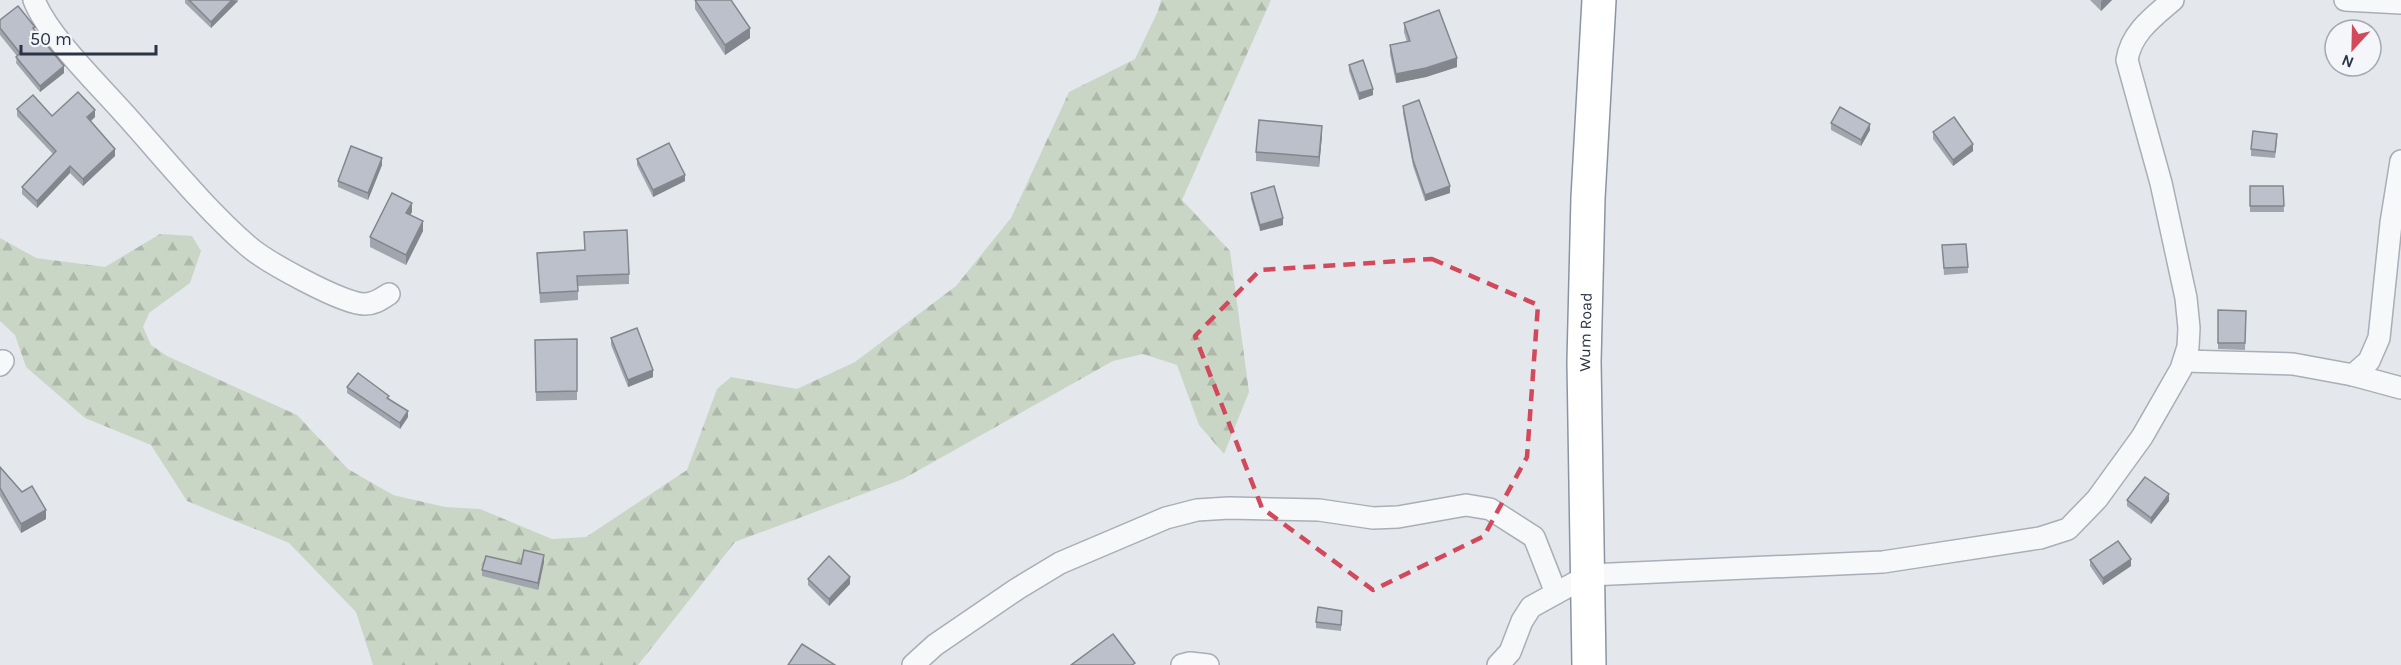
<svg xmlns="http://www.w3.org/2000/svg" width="2401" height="665" font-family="Karla,sans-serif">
	<defs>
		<pattern id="forest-firs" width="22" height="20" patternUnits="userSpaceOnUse" patternTransform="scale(1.5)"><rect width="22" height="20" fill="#c9d6c5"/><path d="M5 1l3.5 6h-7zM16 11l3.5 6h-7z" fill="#adb8ab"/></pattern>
	</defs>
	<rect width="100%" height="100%" fill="#e4e7ec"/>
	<!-- forest -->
	<path fill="url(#forest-firs)" d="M1161 0H1271L1182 200 1230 251 1249 392 1224 454 1199 425 1177 365 1143 354 1113 361 903 479 735 542 638 665H373L356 612 289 543 187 501 151 445 85 418 26 367 15 335 0 321V238L36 258 105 267 160 234 192 236 201 251 190 283 149 313 143 327 151 345 167 356 297 415 348 469 393 495 445 507 480 509 552 539 586 537 687 470 717 389 731 377 797 389 855 362 956 286 1011 218 1069 92 1135 59 1158 11Z"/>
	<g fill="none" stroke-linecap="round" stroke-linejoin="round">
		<defs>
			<g id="street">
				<path d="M34 0C47 34 95 81 121 110 161 154 203 207 248 246 265 261 344 305 365 304 375 304 381 299 389 294"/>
				<path d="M2345 0 2401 3"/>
				<path d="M2184 361 2293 364 2353 375 2401 388"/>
				<path d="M0 365 3 361"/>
				<path d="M2353 375 2369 361 2379 338 2391 223 2401 161"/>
				<path d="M913 665 935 645 1017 589 1060 563 1166 518 1197 510 1229 508 1319 510 1373 518 1398 517 1466 505 1490 509 1534 537 1556 593"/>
				<path d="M1182 665 1190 663 1208 665"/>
				<path d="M1498 665 1510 652 1522 621 1531 607 1589 575 1883 562 2040 538 2068 529 2097 499 2142 437 2181 369 2188 347 2189 328 2186 298 2161 183 2127 60C2131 33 2153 17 2173 0"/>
			</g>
			<g id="highway">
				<path id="s1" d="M1589 665 1584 362 1588 198 1599 0"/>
			</g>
		</defs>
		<!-- street casing -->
		<use href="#street" stroke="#a9aeb7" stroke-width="24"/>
		<!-- highway casing -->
		<use href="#highway" stroke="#8b94a3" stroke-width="36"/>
		<!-- street -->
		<use href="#street" stroke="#f7f8fa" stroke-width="21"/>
		<!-- highway -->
		<use href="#highway" stroke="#fff" stroke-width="33"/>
	</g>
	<!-- wall -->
	<g fill="#a1a5ae">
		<path d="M185 0H238V1L211 28 185 3Z"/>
		<path d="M695 0 750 38 725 55 695 9Z"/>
		<path d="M2090 0H2112L2101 11Z"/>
		<path d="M0 20 35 31 64 73 40 92 16 63 17 56 0 35Z"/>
		<path d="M1404 23 1457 67 1426 77 1396 83 1390 54V45L1407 42 1404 32Z"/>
		<path d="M1349 65 1373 95 1359 100 1349 71Z"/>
		<path d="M1403 106 1450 193 1425 201 1413 166 1403 113Z"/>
		<path d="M17 109 52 116 95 117 90 121 115 156 83 186 70 173 37 208 22 194V187L53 154 17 116Z"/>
		<path d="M1831 123 1870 130 1861 146 1831 130Z"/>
		<path d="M1933 132 1973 151 1953 166 1933 139Z"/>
		<path d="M1322 135 1319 167 1256 161V152Z"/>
		<path d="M2277 141 2275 158 2251 156V149Z"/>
		<path d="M637 159 685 181 653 197 637 165Z"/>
		<path d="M382 165 368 200 338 187V181Z"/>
		<path d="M2250 186H2283L2284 212H2250Z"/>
		<path d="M1251 193 1283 225 1260 231 1251 199Z"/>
		<path d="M412 212 410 215 423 231 406 265 370 247V237Z"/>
		<path d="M584 232 629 274V284L578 286V300L540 303 537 253 585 250Z"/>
		<path d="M1942 245 1968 267V273L1944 275Z"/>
		<path d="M2218 310 2246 311 2245 350 2218 349Z"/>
		<path d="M611 338 653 377 628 387 611 345Z"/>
		<path d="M577 339V400L536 401 535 340Z"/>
		<path d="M347 387 389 400 408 417 400 429 347 393Z"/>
		<path d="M0 467 46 519 21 533 0 496Z"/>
		<path d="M2127 500 2169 501 2151 524 2127 506Z"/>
		<path d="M2090 560 2131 566 2103 585 2090 566Z"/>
		<path d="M544 562 538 590 482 576V570Z"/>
		<path d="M808 579 850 584 829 606 808 585Z"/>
		<path d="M1342 617 1341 631 1316 628V622Z"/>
	</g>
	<!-- shaded-wall -->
	<g fill="#83868d">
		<path d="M232 0 238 1 211 28V22Z"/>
		<path d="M2102 0H2112L2101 11V2Z"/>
		<path d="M750 28V38L725 55V45Z"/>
		<path d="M1457 58V67L1426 77 1396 83V74Z"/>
		<path d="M64 66V73L40 92V86Z"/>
		<path d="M1373 89V95L1359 100V93Z"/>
		<path d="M95 110V117L87 125V117Z"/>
		<path d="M1870 124V130L1861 146V140Z"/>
		<path d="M1322 126V135L1319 167V157Z"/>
		<path d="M1973 144V151L1953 166V160Z"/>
		<path d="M115 149V156L83 186V179Z"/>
		<path d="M382 158V165L368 200V193Z"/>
		<path d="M70 166V173L37 208V201Z"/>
		<path d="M685 175V181L653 197V190Z"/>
		<path d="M1450 186V193L1425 201V195Z"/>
		<path d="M412 203V212L406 223V213Z"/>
		<path d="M1283 218V225L1260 231V225Z"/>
		<path d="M423 221V231L406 265V255Z"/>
		<path d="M653 370V377L628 387V380Z"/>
		<path d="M408 411V417L400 429V423Z"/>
		<path d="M2169 494V501L2151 524V518Z"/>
		<path d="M46 510V519L21 533V524Z"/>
		<path d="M544 555V562L538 590V583Z"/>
		<path d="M2131 559V566L2103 585V578Z"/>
		<path d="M850 577V584L829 606V599Z"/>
	</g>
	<!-- building -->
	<g fill="#bbc0ca" stroke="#83868d" stroke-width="1.5">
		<path d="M189 0H232L211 22Z"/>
		<path d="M695 0H731L750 28 725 45Z"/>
		<path d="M18 6 35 27 33 28 64 66 40 86 16 57 20 53 0 28V20Z"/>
		<path d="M1439 10 1457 58 1426 68 1396 74 1390 45 1410 41 1404 23Z"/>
		<path d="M1363 60 1373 89 1359 93 1349 65Z"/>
		<path d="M78 92 95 110 87 117 115 149 83 179 70 166 37 201 22 187 56 151 17 109 33 95 52 116Z"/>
		<path d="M1419 100 1450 186 1425 195 1413 160 1403 106Z"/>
		<path d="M1840 107 1870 124 1861 140 1831 123Z"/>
		<path d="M1954 117 1973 144 1953 160 1933 132Z"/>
		<path d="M1259 120 1322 126 1319 157 1256 152Z"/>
		<path d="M2253 131 2277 134 2275 152 2251 149Z"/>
		<path d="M669 143 685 175 653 190 637 159Z"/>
		<path d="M351 146 382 158 368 193 338 181Z"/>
		<path d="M1274 186 1283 218 1260 225 1251 193Z"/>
		<path d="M2250 186H2283L2284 206H2250Z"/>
		<path d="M392 193 412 203 406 213 423 221 406 255 370 237Z"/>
		<path d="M627 230 629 274 577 276 578 291 540 293 537 253 585 250 584 232Z"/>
		<path d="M1966 244 1968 267 1944 268 1942 245Z"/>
		<path d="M2218 310 2246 311 2245 343H2218Z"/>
		<path d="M637 328 653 370 628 380 611 338Z"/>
		<path d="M577 339V391L536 392 535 340Z"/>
		<path d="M358 373 389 396 387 398 408 411 400 423 347 387Z"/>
		<path d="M0 467 22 492 32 486 46 510 21 524 0 488Z"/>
		<path d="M2145 477 2169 494 2151 518 2127 500Z"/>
		<path d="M2118 541 2131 559 2103 578 2090 560Z"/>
		<path d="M524 550 544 555 538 583 482 570 486 556 521 564Z"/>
		<path d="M829 556 850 577 829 599 808 579Z"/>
		<path d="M1318 607 1342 611 1341 625 1316 622Z"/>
		<path d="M1113 634 1135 663 1132 665H1071Z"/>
		<path d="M802 644 835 665H788Z"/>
	</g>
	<!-- marked area -->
	<path fill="none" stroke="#d1495b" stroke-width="4.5" stroke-dasharray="12 8" stroke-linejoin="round" d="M1432 259 1538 305 1527 457 1484 536 1373 590 1262 508 1195 336 1260 270Z"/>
	<g text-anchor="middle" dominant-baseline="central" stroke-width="6" stroke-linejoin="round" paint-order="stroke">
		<!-- street labels -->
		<g font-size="16" fill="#2b3445" stroke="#f4f6f9">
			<text stroke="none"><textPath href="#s1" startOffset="333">Wum Road</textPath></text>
		</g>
	</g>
	<!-- north arrow -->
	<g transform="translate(2353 48) rotate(202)"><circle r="28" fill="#f4f6f9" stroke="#a4a8b1" stroke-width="1.5"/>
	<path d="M0-4.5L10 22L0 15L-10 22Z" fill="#d1495b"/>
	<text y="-9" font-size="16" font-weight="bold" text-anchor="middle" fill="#2b3445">N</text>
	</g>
	<!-- scale -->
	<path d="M21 45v9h135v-9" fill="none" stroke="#2b3445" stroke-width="3"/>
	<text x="30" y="45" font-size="18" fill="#2b3445" stroke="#f4f6f9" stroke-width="4.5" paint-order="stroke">50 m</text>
</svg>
